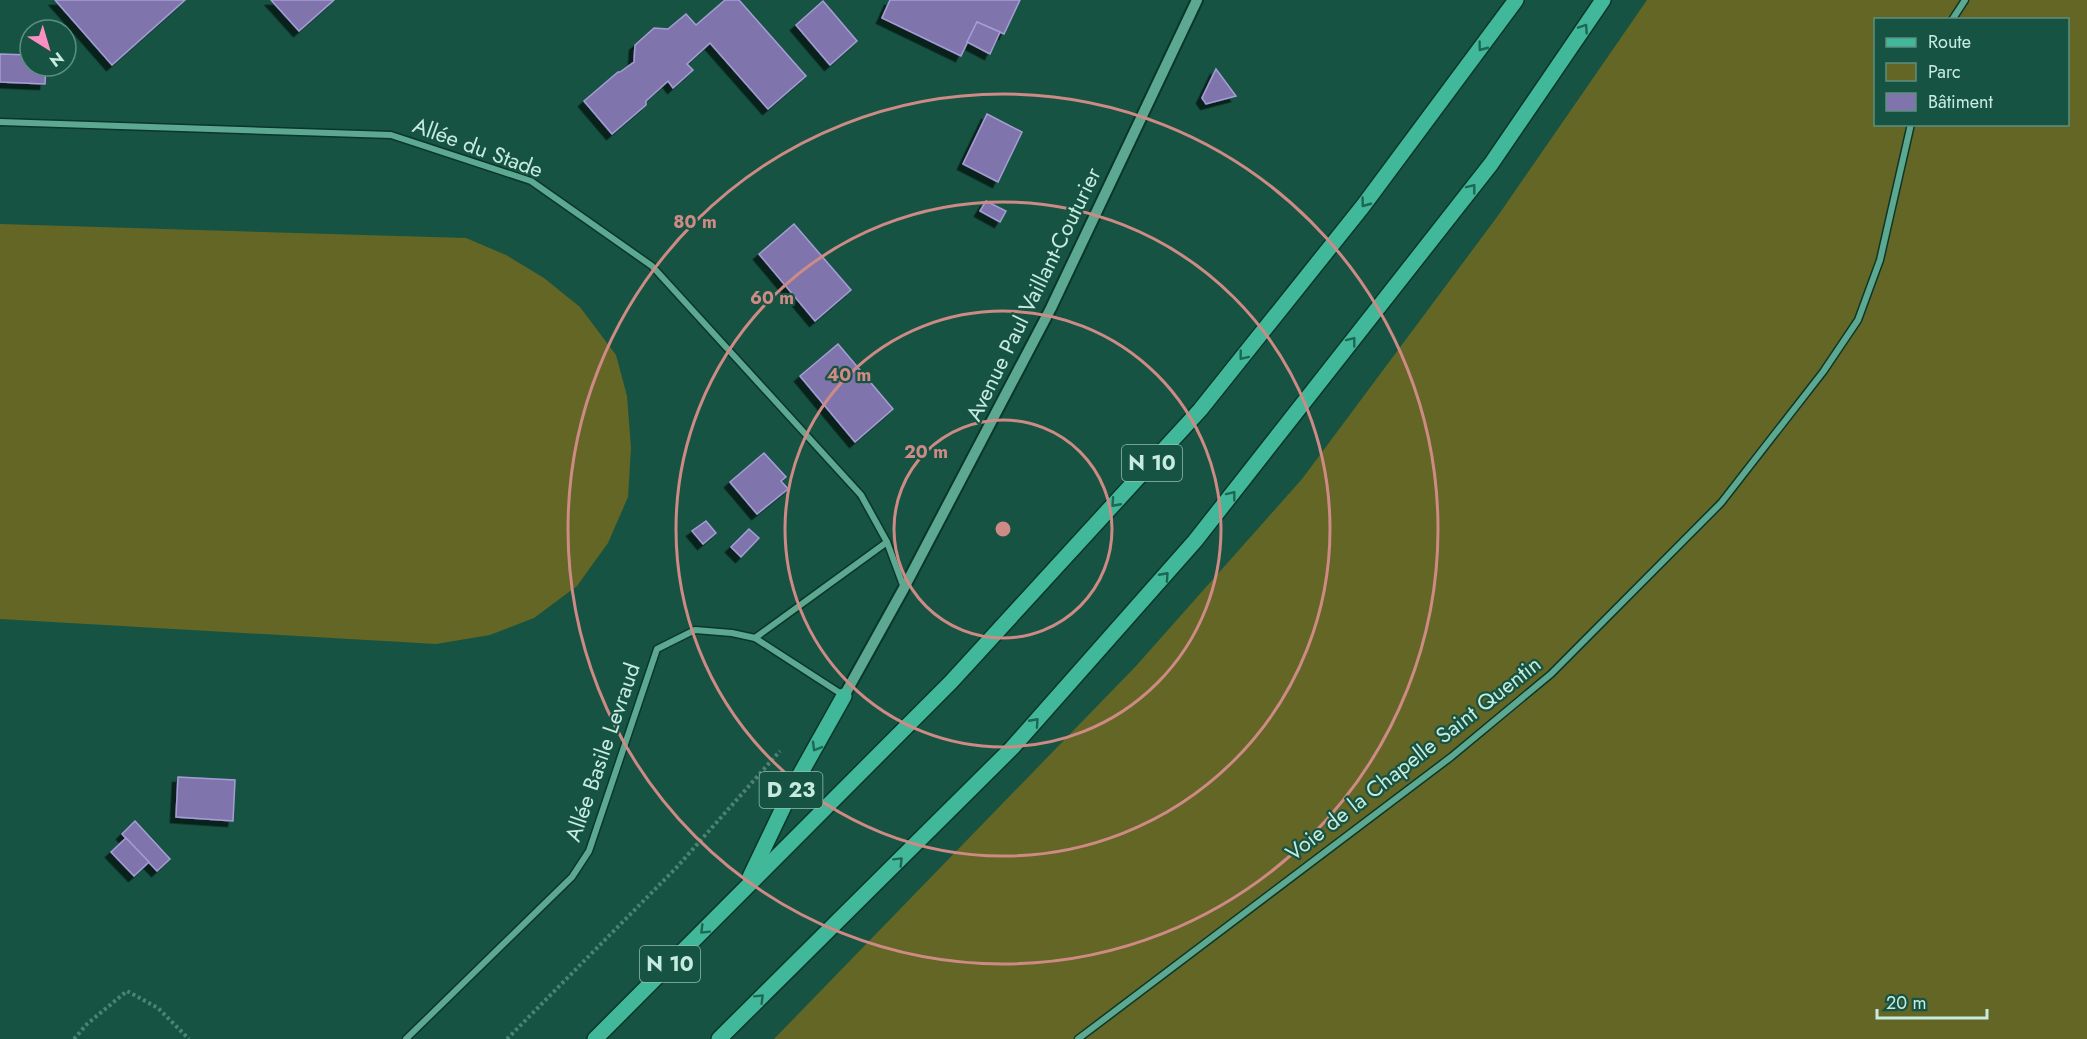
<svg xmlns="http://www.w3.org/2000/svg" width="2087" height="1039" font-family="Jost,sans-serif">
	<defs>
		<filter id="shadow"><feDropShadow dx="-5.5" dy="5.5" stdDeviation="0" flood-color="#0009"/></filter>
	</defs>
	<rect width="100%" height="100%" fill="#165343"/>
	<!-- green -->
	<g fill="#636624" fill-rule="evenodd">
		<path d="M1647 0H2087V1039H774L1136 666 1302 479 1497 217ZM1876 20H2068V124H1876Z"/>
		<path d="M0 224 466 238 506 255 544 278 580 307 616 355 627 396 631 448 628 497 608 543 577 586 534 618 490 635 436 644 0 619Z"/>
	</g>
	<!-- building -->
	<g fill="#7f75ac" stroke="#a69dd7" stroke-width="1.5" filter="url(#shadow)">
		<path d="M55 0H185L112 65Z"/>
		<path d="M271 0H334L299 31Z"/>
		<path d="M725 0H739L806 76 768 109 710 43 687 64 693 70 673 88 668 81 646 101V105L612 134 584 101 618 72H620L634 62 635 45 654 28 668 29 686 14 696 25Z"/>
		<path d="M890 0H1020L1004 34 977 22 961 56 882 18Z"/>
		<path d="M823 1 857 41 830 65 796 25Z"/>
		<path d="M977 22 1000 32 990 54 967 42Z"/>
		<path d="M0 54 30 55V66H46L45 84 0 82Z"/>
		<path d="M1216 69 1236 96 1206 104 1202 98Z"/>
		<path d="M987 114 1022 132 998 182 963 164Z"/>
		<path d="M986 201 1006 211 1000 222 980 211Z"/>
		<path d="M794 224 851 290 815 321 759 254Z"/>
		<path d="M838 344 893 409 855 442 800 376Z"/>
		<path d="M764 453 786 477 781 481 788 489 757 514 730 482Z"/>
		<path d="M706 521 716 533 703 544 692 531Z"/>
		<path d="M749 529 759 538 741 557 731 547Z"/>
		<path d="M178 777 235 780 233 821 176 817Z"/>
		<path d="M135 821 170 859 157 871 122 834Z"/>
		<path d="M126 838 149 862 134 876 111 852Z"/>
	</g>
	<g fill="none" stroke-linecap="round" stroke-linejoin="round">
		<defs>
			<g id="minor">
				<path d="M1952 20 1965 0"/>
				<path d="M0 122 391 135 531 181 652 266 861 495 887 542 904 588"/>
				<path d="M755 638 887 542"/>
				<path d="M406 1039 572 877 589 851 657 649 695 630 732 633 755 638 843 695"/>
				<path d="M1078 1039 1451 757 1551 674 1721 503 1823 372 1858 320 1880 260 1911 124"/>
			</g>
			<path id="tertiary" d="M844 696 904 588 1051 308 1197 0"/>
			<g id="primary">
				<path d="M750 877 793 787 844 696"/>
				<path d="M595 1039 951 682 1200 410 1363 206 1516 0"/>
				<path d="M719 1039 1012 748 1195 541 1491 164 1603 0"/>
			</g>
		</defs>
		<!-- minor casing -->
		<use href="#minor" stroke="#0b362a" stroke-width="9"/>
		<!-- tertiary casing -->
		<use href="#tertiary" stroke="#0b362a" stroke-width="14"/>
		<!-- primary casing -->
		<use href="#primary" stroke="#0b362a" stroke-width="18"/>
		<!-- path -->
		<g stroke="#4e8374" stroke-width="4" stroke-dasharray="3 3" stroke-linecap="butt">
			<path d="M74 1039 87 1024 127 991 158 1008 189 1039"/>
			<path d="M507 1039 677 867 780 751"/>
		</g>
		<!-- minor -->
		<use href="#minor" stroke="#5ca891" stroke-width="6"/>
		<!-- tertiary -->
		<use href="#tertiary" stroke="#5ca891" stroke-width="10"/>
		<!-- primary -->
		<use href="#primary" stroke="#40b899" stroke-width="15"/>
	</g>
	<!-- one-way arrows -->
	<defs><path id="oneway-chevron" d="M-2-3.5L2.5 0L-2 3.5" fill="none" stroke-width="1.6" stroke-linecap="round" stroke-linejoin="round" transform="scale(1.5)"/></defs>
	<g stroke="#1e6754">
		<use href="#oneway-chevron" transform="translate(1584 28) rotate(-56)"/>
		<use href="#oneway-chevron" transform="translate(1482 47) rotate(127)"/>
		<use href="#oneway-chevron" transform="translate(1472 188) rotate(-52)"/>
		<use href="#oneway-chevron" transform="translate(1365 203) rotate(127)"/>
		<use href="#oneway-chevron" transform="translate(1352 341) rotate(-52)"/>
		<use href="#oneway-chevron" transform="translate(1243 356) rotate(128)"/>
		<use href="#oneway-chevron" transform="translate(1232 495) rotate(-52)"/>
		<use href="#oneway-chevron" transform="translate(1115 503) rotate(132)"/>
		<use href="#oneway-chevron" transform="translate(1165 576) rotate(-48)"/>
		<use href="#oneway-chevron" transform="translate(1035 722) rotate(-48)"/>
		<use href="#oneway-chevron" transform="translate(816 747) rotate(120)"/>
		<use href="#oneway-chevron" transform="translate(899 861) rotate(-45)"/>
		<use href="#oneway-chevron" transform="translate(704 930) rotate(135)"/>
		<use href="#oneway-chevron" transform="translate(760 998) rotate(-45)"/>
	</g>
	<!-- distance rings -->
	<g fill="none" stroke="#ce8a84" stroke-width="3">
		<circle cx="1003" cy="529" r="109"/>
		<circle cx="1003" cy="529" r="218"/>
		<circle cx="1003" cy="529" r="327"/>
		<circle cx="1003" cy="529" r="435"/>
	</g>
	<g text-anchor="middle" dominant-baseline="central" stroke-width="4.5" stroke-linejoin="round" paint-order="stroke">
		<!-- shield labels -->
		<g fill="#165343" stroke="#92beb0" stroke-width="1.5">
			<rect x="1122" y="445" width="60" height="36" rx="4.5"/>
			<rect x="759.5" y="772" width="63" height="36" rx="4.5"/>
			<rect x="640" y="946" width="60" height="36" rx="4.5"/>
		</g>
		<g font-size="21" font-weight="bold" fill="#c7ecdf">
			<text x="1152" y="463">N 10</text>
			<text x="791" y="790">D 23</text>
			<text x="670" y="964">N 10</text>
		</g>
		<!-- street labels -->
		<g font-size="22" fill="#c7ecdf" stroke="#165343">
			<text transform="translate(478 147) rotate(20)">Allée du Stade</text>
			<text transform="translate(1033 294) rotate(-64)">Avenue Paul Vaillant-Couturier</text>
			<text transform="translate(602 752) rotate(-71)">Allée Basile Levraud</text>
			<text transform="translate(1413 758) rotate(-38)">Voie de la Chapelle Saint Quentin</text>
		</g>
	</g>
	<circle cx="1003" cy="529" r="9" fill="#ce8a84" stroke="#165343" stroke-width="3"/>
	<g font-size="18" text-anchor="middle" font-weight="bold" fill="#ce8a84" stroke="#165343" stroke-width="4.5" stroke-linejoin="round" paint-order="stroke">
		<text x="695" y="228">80 m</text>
		<text x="772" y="304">60 m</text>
		<text x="849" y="381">40 m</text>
		<text x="926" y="458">20 m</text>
	</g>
	<!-- legend -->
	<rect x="1874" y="18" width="195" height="108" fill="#165343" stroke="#5d9081" stroke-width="1.5"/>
	<rect x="1886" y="38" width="30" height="9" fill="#40b899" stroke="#5d9081" stroke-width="1.5"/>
	<text x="1928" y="48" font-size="18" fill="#c7ecdf">Route</text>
	<rect x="1886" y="63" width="30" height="18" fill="#636624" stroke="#5d9081" stroke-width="1.5"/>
	<text x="1928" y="78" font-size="18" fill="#c7ecdf">Parc</text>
	<rect x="1886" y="93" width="30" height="18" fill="#7f75ac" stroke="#5d9081" stroke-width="1.5"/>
	<text x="1928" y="108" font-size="18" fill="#c7ecdf">Bâtiment</text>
	<!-- north arrow -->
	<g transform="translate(48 48) rotate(143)"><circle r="28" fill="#165343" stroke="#5d9081" stroke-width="1.5"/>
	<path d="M0-4.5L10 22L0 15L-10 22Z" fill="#fc8fc1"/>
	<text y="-9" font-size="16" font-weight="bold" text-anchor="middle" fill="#c7ecdf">N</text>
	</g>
	<!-- scale -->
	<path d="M1877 1009v9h110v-9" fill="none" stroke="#c7ecdf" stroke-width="3"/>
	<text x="1886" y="1009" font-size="18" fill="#c7ecdf" stroke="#165343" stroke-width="4.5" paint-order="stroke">20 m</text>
</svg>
